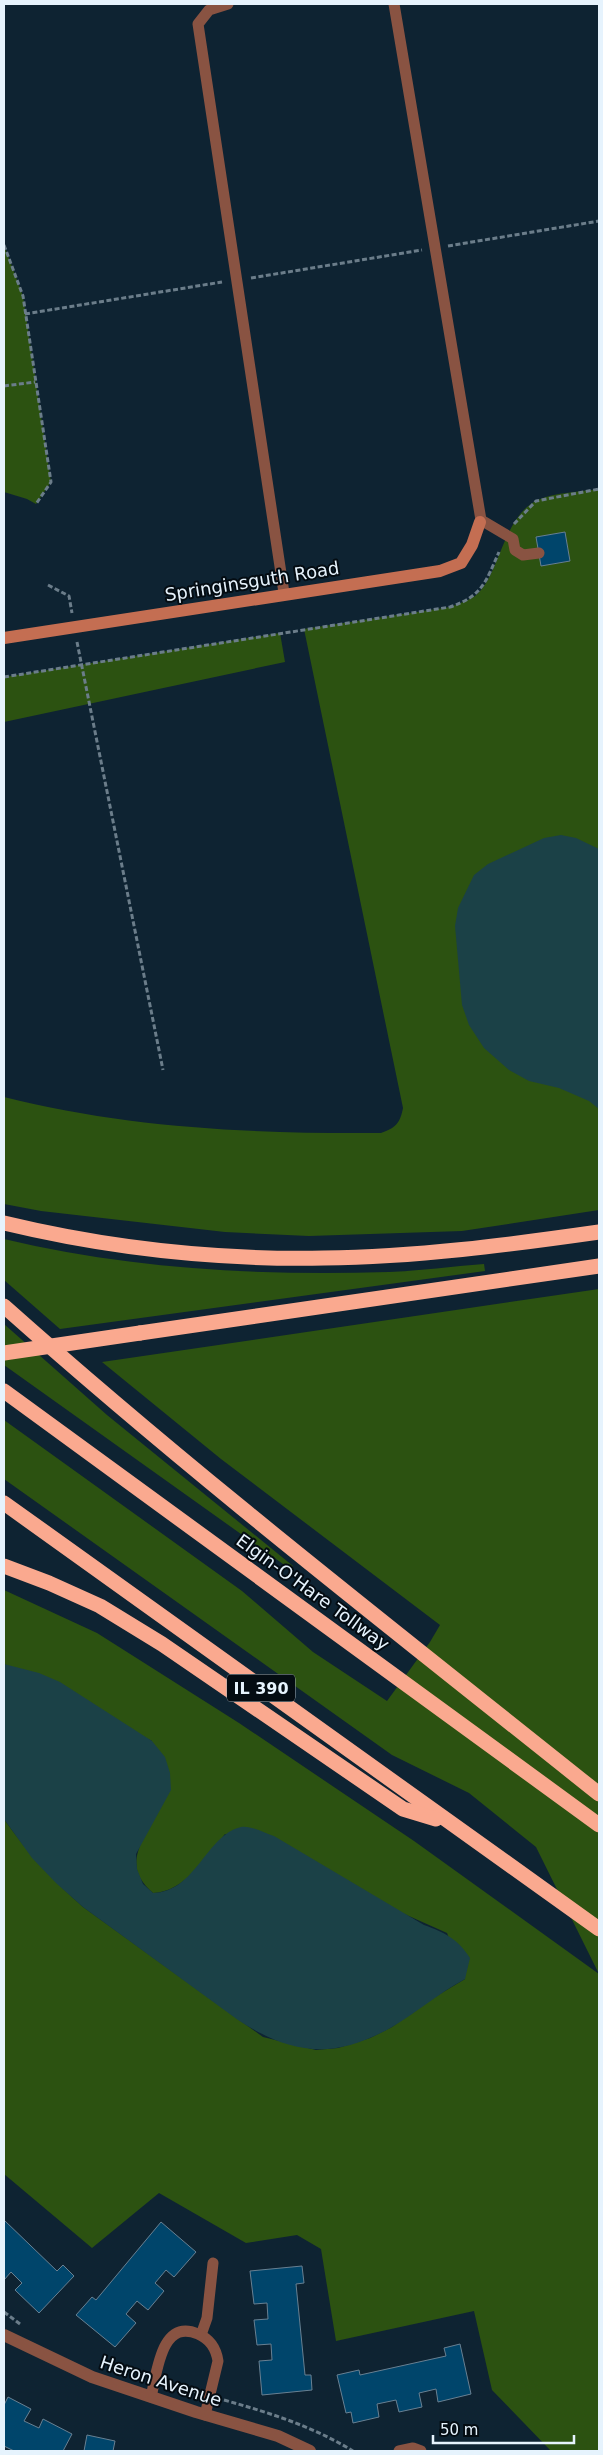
<svg xmlns="http://www.w3.org/2000/svg" width="603" height="2455" font-family="'DejaVu Sans',sans-serif">
	<rect width="100%" height="100%" fill="#0e2332"/>
	<!-- green -->
	<g fill="#2c5211" fill-rule="evenodd">
		<path d="M4 245 23 296 51 482 36 504 27 499 4 492Z"/>
		<path d="M599 489V1210L462 1231 309 1236 225 1232 41 1211 4 1204V1097C126 1128 255 1134 381 1133 396 1128 400 1123 403 1108L304 629 450 607C458 604 467 601 475 596 500 577 502 516 538 500 556 492 580 492 599 489ZM565 532 570 561 542 566 536 537Z"/>
		<path d="M280 633 285 662 4 722V677Z"/>
		<path d="M4 1239C130 1269 260 1276 389 1272 421 1271 452 1266 484 1264L485 1271 60 1329 4 1280Z"/>
		<path d="M599 1289V2451H551L492 2390 474 2311 336 2341 321 2249 297 2235 246 2243 159 2193 92 2248 4 2174V1819C28 1853 51 1879 83 1907L263 2037 316 2050 338 2048 370 2038 392 2027 425 2003 465 1979 447 1933 225 1834C206 1857 185 1892 153 1893 134 1876 132 1862 143 1839L152 1741 4 1664V1590L97 1633 239 1723 414 1841 599 1974 536 1847 469 1793 392 1755 4 1479V1420L242 1591 313 1652 387 1701 430 1642 440 1625 221 1459 102 1362Z"/>
		<path d="M4 1324 107 1415 293 1566 290 1569 4 1365Z"/>
	</g>
	<!-- water -->
	<g fill="#1b4147">
		<path d="M561 835 576 838 599 849V1109L589 1101 559 1088 529 1081 509 1070 484 1048 469 1025 462 1005 455 926 458 908 474 875 488 864 544 838Z"/>
		<path d="M4 1664 39 1673 60 1682 152 1741 165 1757 170 1773 171 1790 136 1854 137 1869 143 1884 153 1893C196 1892 206 1835 241 1827 250 1825 265 1833 274 1836L424 1925C444 1932 458 1939 470 1958L465 1979C439 1993 417 2012 392 2027 334 2060 292 2055 238 2020L83 1907 56 1883 32 1858 4 1819Z"/>
	</g>
	<!-- building -->
	<g fill="#00456b" stroke="#688092">
		<path d="M565 532 570 561 541 566 536 537Z"/>
		<path d="M4 2220 57 2271 63 2265 74 2276 39 2313 15 2290 22 2283 11 2272 4 2280Z"/>
		<path d="M161 2222 196 2252 174 2277 166 2270 155 2283 164 2291 148 2310 137 2301 126 2314 136 2323 115 2347 76 2315 92 2297 96 2300Z"/>
		<path d="M302 2266 304 2283 296 2284 305 2375H311L312 2390 262 2395 259 2361 272 2360 271 2344 257 2345 254 2320 268 2319 267 2303 254 2304 250 2271Z"/>
		<path d="M460 2344 471 2394 438 2402 436 2389 419 2393 422 2407 399 2412 396 2400 377 2404 379 2417 353 2423 351 2412 346 2413 337 2375 359 2370 360 2375 446 2356 444 2348Z"/>
		<path d="M8 2397 31 2409 24 2421 39 2428 43 2419 72 2434 63 2451H14L4 2446V2405Z"/>
		<path d="M87 2435 115 2441 113 2451H84Z"/>
	</g>
	<g fill="none" stroke-linecap="round" stroke-linejoin="round">
		<!-- path -->
		<g stroke="#6b7d8a" stroke-width="3" stroke-dasharray="5 2.5" stroke-linecap="butt">
			<path d="M4 245 23 296 51 482 36 504"/>
			<path d="M448 246 599 221"/>
			<path d="M251 278 422 250"/>
			<path d="M25 314 222 282"/>
			<path d="M4 386 35 382"/>
			<path d="M514 524 536 501 599 489"/>
			<path d="M48 585 69 596 72 613"/>
			<path d="M77 642 163 1070"/>
			<path d="M4 677 450 607C483 596 486 581 499 552"/>
			<path d="M4 2312 20 2324"/>
			<path d="M169 2384 197 2392"/>
			<path d="M224 2400C270 2413 312 2426 353 2451"/>
		</g>
		<!-- lane -->
		<g stroke="#895342" stroke-width="11">
			<path d="M228 4 209 10 198 24 284 593"/>
			<path d="M394 4 481 520 513 539 515 550 523 555 539 553"/>
			<path d="M201 2335 207 2318 213 2263"/>
			<path d="M151 2397C157 2373 161 2318 198 2334 210 2339 216 2348 218 2361L205 2415"/>
			<path d="M399 2451 413 2448 421 2451"/>
		</g>
		<!-- street -->
		<path stroke="#895342" stroke-width="12" d="M4 2335 92 2377 196 2412 278 2436 310 2451"/>
		<!-- secondary -->
		<path stroke="#c46e52" stroke-width="12" d="M4 638 440 571 461 563 472 545 480 522"/>
		<!-- highway -->
		<g stroke="#faa98f" stroke-width="15">
			<path d="M4 1223C108 1248 217 1260 324 1258 416 1257 508 1245 599 1232"/>
			<path d="M4 1306C196 1477 399 1634 599 1794"/>
			<path d="M140 1333 599 1266"/>
			<path d="M4 1391 599 1825"/>
			<path d="M4 1503 599 1929"/>
			<path d="M4 1566 49 1583 100 1606 162 1644 403 1809 436 1819"/>
		</g>
		<!-- highway-bridge -->
		<path stroke="#faa98f" stroke-width="15" d="M4 1353 140 1333"/>
	</g>
	<g text-anchor="middle" dominant-baseline="central" stroke-width="4" stroke-linejoin="round" paint-order="stroke">
		<!-- shield labels -->
		<rect fill="#040c12" stroke="#a2aeb6" stroke-width="1" x="227" y="1674.5" width="68" height="27" rx="4"/>
		<g font-size="16" font-weight="bold" fill="#e6f3fd">
			<text x="261" y="1688">IL 390</text>
		</g>
		<!-- street labels -->
		<g font-size="18" fill="#e6f3fd" stroke="#040c12">
			<text transform="translate(252 581) rotate(-9)">Springinsguth Road</text>
			<text transform="translate(313 1592) rotate(36)">Elgin-O'Hare Tollway</text>
			<text transform="translate(161 2381) rotate(18)">Heron Avenue</text>
		</g>
	</g>
	<!-- border -->
	<rect width="603" height="2455" fill="none" stroke="#e6f3fd" stroke-width="10"/>
	<!-- scale -->
	<path d="M433 2435v8h141v-8" fill="none" stroke="#e6f3fd" stroke-width="2.5"/>
	<text x="440" y="2435" font-size="15" fill="#e6f3fd" stroke="#040c12" stroke-width="4" paint-order="stroke">50 m</text>
</svg>
